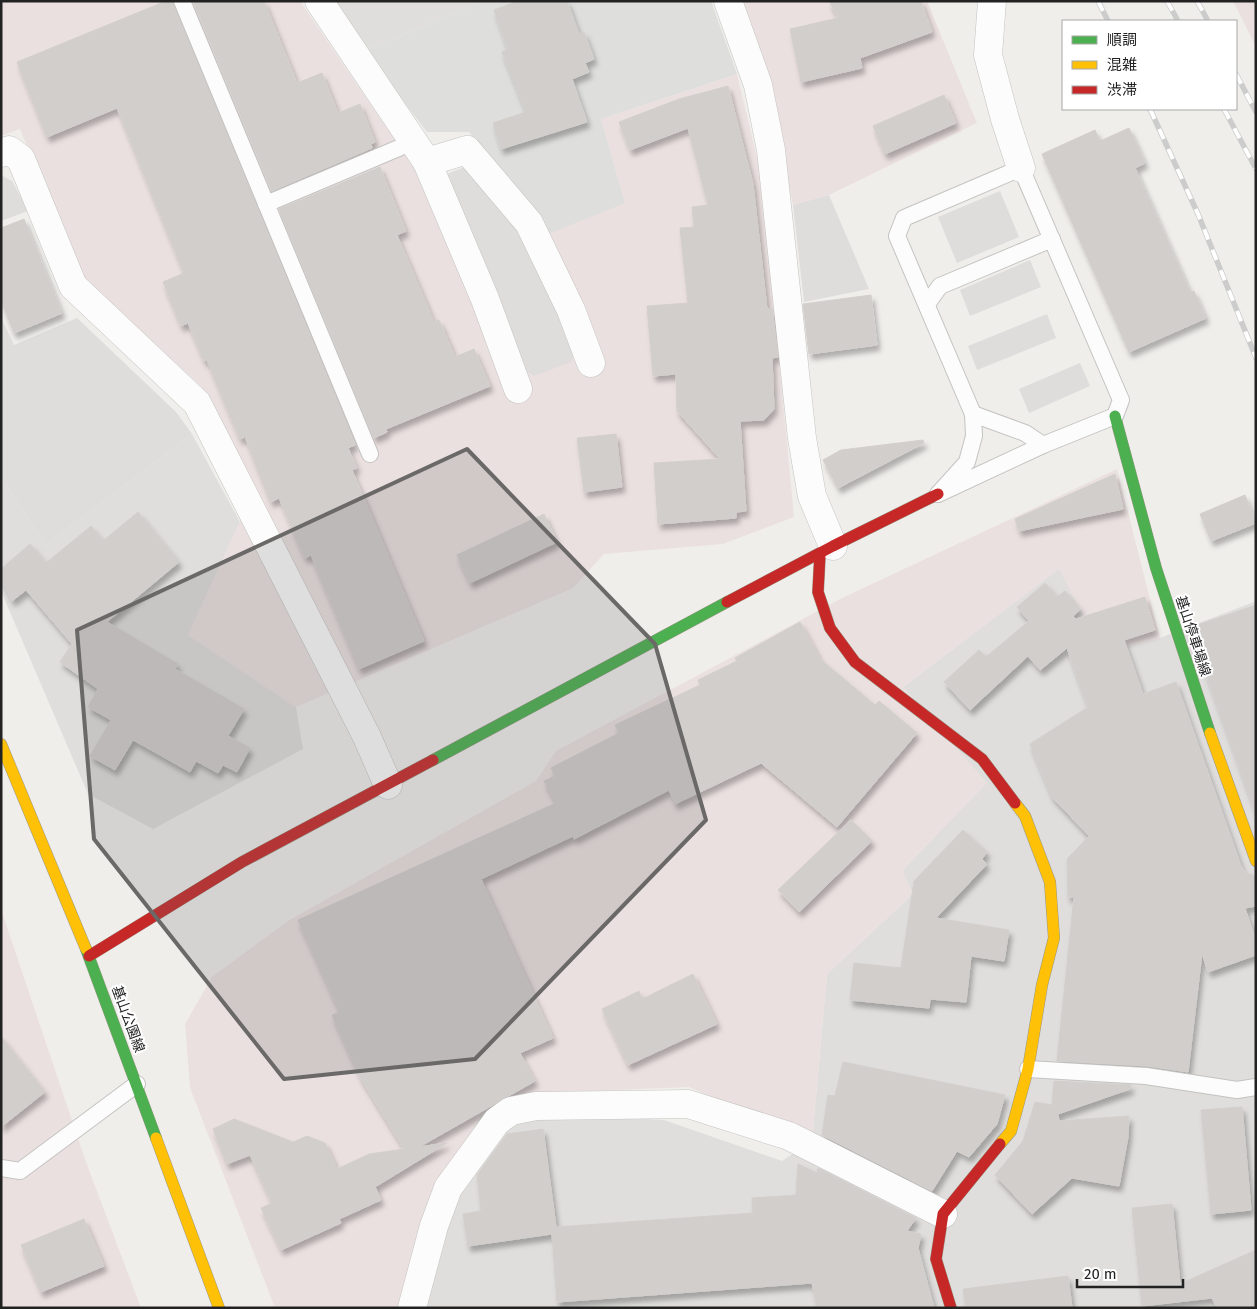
<svg xmlns="http://www.w3.org/2000/svg" width="1257" height="1309" font-family="'Fira Sans','Noto Sans JP',sans-serif">
	<defs>
		<filter id="shadow"><feDropShadow dx="3" dy="5.5" stdDeviation="2.5" flood-color="#0004"/></filter>
	</defs>
	<rect width="100%" height="100%" fill="#f0eeeb"/>
	<!-- residential -->
	<g fill="#dfdedc">
		<path d="M334 1H483L365 51Z"/>
		<path d="M192 434 240 522 188 635 296 707 303 749 153 829 88 794 1 591V478L46 545Z"/>
		<path d="M1060 568 1102 652 1160 638 1256 601V1308H401L443 1180 481 1115 555 1114 664 1120 782 1161 812 1141 827 974 913 894 902 871 986 783 903 687Z"/>
	</g>
	<!-- commercial -->
	<g fill="#ebe0e0">
		<path d="M1 1H300L416 171 447 174 470 165 625 203 601 119 737 74 762 179 794 517 723 544 604 554 573 588 296 707 188 635 253 492 202 387 81 276 20 129 1 136Z"/>
		<path d="M740 1H927L977 123 829 195 793 205 771 98Z"/>
		<path d="M1233 1H1256V47Z"/>
		<path d="M1117 469 1160 638 1102 652 1059 569 903 687 987 783 902 871 913 894 827 974 812 1141 689 1087 519 1094 481 1115 443 1180 401 1308H275L190 1088 185 1024 212 977 288 921 536 781 556 751 842 598Z"/>
		<path d="M1 909 86 1162 141 1308H1Z"/>
	</g>
	<!-- religious -->
	<path fill="#dededc" d="M483 1H711L737 74 601 119 625 203 548 234 469 132H427L365 51Z"/>
	<!-- parking -->
	<g fill="#dedddc">
		<path d="M470 165 524 226 576 347 571 362 534 376 523 370 446 180 447 174Z"/>
		<path d="M1 175 12 181 28 211 1 221Z"/>
		<path d="M1000 191 1019 237 957 263 938 217Z"/>
		<path d="M829 195 869 289 804 302 793 205Z"/>
		<path d="M1030 260 1041 287 970 316 960 290Z"/>
		<path d="M1047 314 1056 338 977 370 968 346Z"/>
		<path d="M1 317 14 345 77 318 176 412 192 434 46 545 1 478Z"/>
		<path d="M1080 363 1090 386 1029 413 1019 389Z"/>
	</g>
	<!-- building -->
	<g fill="#d1cecc" stroke="#d3cfcd" filter="url(#shadow)">
		<path d="M166 1H172L355 445 348 448 357 468 352 470 424 641 359 669 311 555 305 558 279 498 271 502 245 437 240 439 207 360 204 361 188 323 181 326 163 282 184 273 117 108 47 137 17 62Z"/>
		<path d="M193 1H264L297 83 322 73 338 113 360 104 375 142 371 144 372 148 272 191Z"/>
		<path d="M518 1H567L579 34 584 32 594 59 585 63 589 72 572 79 587 122 501 149 493 123 526 112 502 52 508 50 494 10Z"/>
		<path d="M829 1H921L932 32 860 58 862 68 801 82 790 29 838 18Z"/>
		<path d="M728 86 753 184 767 309 772 308 778 357 772 358 774 409 764 420 740 421 746 511 736 512V518L658 524 654 463 720 459 677 411 676 374 653 376 647 306 688 303 680 228 694 227 692 207 708 205 688 128 630 150 619 122 679 99Z"/>
		<path d="M944 95 956 123 885 154 873 126Z"/>
		<path d="M1129 128 1145 163 1135 168 1190 292 1194 291 1206 318 1129 352 1042 154 1095 130 1100 141Z"/>
		<path d="M380 167 406 231 397 235 434 322 439 320 455 357 474 349 490 386 386 429 387 432 374 438 279 209Z"/>
		<path d="M24 219 62 313 14 333 1 301V228Z"/>
		<path d="M871 295 877 345 809 354 803 304Z"/>
		<path d="M616 434 622 487 584 492 577 438Z"/>
		<path d="M923 440 924 443 838 488 823 460 841 450Z"/>
		<path d="M1115 474 1123 509 1019 531 1015 519Z"/>
		<path d="M1245 495 1256 523 1211 541 1200 514Z"/>
		<path d="M138 512 179 562 107 622 178 664 175 669 244 709 228 736 250 748 237 772 223 765 218 773 196 761 190 772 133 740 115 770 90 756 111 720 88 707 98 689 60 662 72 644 26 590 12 601 1 578V569L30 544 46 563 91 526 103 541Z"/>
		<path d="M544 514 557 542 470 583 457 555Z"/>
		<path d="M1045 583 1057 597 1065 591 1081 609 1073 616 1076 619 1145 597 1155 630 1124 640 1143 694 1176 682 1241 866 1246 873 1256 876V906L1245 908 1256 941V955L1208 972 1202 953 1188 1072 1147 1066 1057 1061 1074 897H1068L1067 859 1089 836 1052 797 1030 744 1088 707 1067 648 1040 670 1028 656 970 710 944 682 979 650 986 657 1029 621 1017 607Z"/>
		<path d="M1256 605V814L1205 671 1212 668 1197 625Z"/>
		<path d="M800 622 820 659 875 705 879 701 917 733 837 827 761 763 675 804 669 790 574 839 573 836 481 879 553 1038 520 1053 535 1081 419 1147 447 1143 375 1187 381 1200 339 1219 341 1223 281 1250 261 1208 272 1203 250 1155 227 1164 213 1129 234 1119 293 1142 307 1136 325 1143 337 1169 369 1154 404 1149 361 1079 332 1015 340 1012 298 920 556 803 544 781 555 776 551 768 619 733 615 725 700 685 698 680 737 661 735 658Z"/>
		<path d="M851 820 872 841 799 912 778 890Z"/>
		<path d="M963 830 987 852 982 859 987 864 936 918 1009 930 1004 961 971 956 966 1002 930 999 929 1008 850 1000 854 963 901 968 914 881Z"/>
		<path d="M693 974 717 1024 628 1065 602 1009 639 991 642 999Z"/>
		<path d="M1 1036 45 1092 1 1127Z"/>
		<path d="M843 1062 1005 1095 997 1124 969 1157 957 1151 932 1191 822 1135 828 1095 835 1096Z"/>
		<path d="M1054 1081 1131 1085 1130 1089 1058 1114 1059 1121 1129 1116 1128 1137 1119 1186 1072 1178 1032 1214 995 1175 1023 1141 1035 1102 1052 1105Z"/>
		<path d="M1242 1107 1251 1210 1211 1214 1201 1110Z"/>
		<path d="M543 1129 556 1227 753 1213 752 1198 796 1195 798 1164 817 1173 818 1168 916 1218 907 1231 921 1234 918 1248 934 1308H817L812 1283 557 1302 552 1234 468 1246 463 1214 481 1211 477 1175 507 1134Z"/>
		<path d="M1172 1204 1180 1284 1256 1250V1308H1217L1212 1298 1142 1306 1132 1208Z"/>
		<path d="M84 1219 104 1266 41 1292 21 1245Z"/>
		<path d="M1068 1276 1072 1308H966L963 1289Z"/>
	</g>
	<g fill="none" stroke-linecap="round" stroke-linejoin="round">
		<defs>
			<g id="lane">
				<path d="M182 1 370 454"/>
				<path d="M1021 168 1121 400 1115 416 1043 445 938 494 967 462 974 436 973 414 897 236 904 218Z"/>
				<path d="M266 204 413 142"/>
				<path d="M927 304 940 286 1052 239"/>
				<path d="M973 414 1025 433 1043 445"/>
				<path d="M1028 1069 1146 1076 1237 1090 1256 1087"/>
				<path d="M1 1168 20 1171 137 1084"/>
			</g>
			<g id="street">
				<path d="M319 1 427 162 485 299 518 389"/>
				<path d="M728 1 758 85 771 150 802 438 812 496 833 546"/>
				<path d="M992 1 988 55 1005 119 1021 168"/>
				<path d="M1 153 9 150 21 159 73 286 197 403 367 737 388 785"/>
				<path d="M427 162 467 150 529 223 571 310 591 363"/>
				<path d="M412 1308 434 1226 448 1188 497 1121 511 1111 536 1106 688 1104 789 1136 943 1214"/>
			</g>
			<g id="fast">
				<path d="M1115 416 1156 568 1210 733"/>
				<path d="M433 760 727 602"/>
				<path d="M86 949 156 1138"/>
			</g>
			<g id="slow">
				<path d="M1210 733 1256 861"/>
				<path d="M1 744 86 949"/>
				<path d="M156 1138 219 1308"/>
				<path d="M1000 1144 1011 1131 1028 1069 1042 985 1054 938 1050 882 1025 816 1015 803"/>
			</g>
			<g id="jam">
				<path d="M820 554 818 592 830 628 855 662 982 759 1015 803"/>
				<path d="M727 602 833 546 938 494"/>
				<path d="M89 956 242 862 433 760"/>
				<path d="M951 1308 936 1259 943 1214 1000 1144"/>
			</g>
		</defs>
		<!-- lane casing -->
		<use href="#lane" stroke="#c3c3c1" stroke-width="18"/>
		<!-- street casing -->
		<use href="#street" stroke="#c3c3c1" stroke-width="29"/>
		<!-- fast casing -->
		<use href="#fast" stroke="#999785" stroke-width="12"/>
		<!-- slow casing -->
		<use href="#slow" stroke="#999785" stroke-width="12"/>
		<!-- jam casing -->
		<use href="#jam" stroke="#999785" stroke-width="12"/>
		<!-- lane -->
		<use href="#lane" stroke="#fdfcfc" stroke-width="16"/>
		<!-- street -->
		<use href="#street" stroke="#fdfcfc" stroke-width="28"/>
		<!-- fast -->
		<use href="#fast" stroke="#4caf50" stroke-width="11"/>
		<!-- slow -->
		<use href="#slow" stroke="#ffc107" stroke-width="11"/>
		<!-- jam -->
		<use href="#jam" stroke="#c62828" stroke-width="11"/>
		<defs>
			<g id="rail">
				<path d="M1098 1 1108 21"/>
				<path d="M1167 1 1178 21"/>
				<path d="M1197 1 1208 21"/>
				<path d="M1236 74 1256 112"/>
				<path d="M1150 109 1198 214 1256 358"/>
				<path d="M1224 109 1256 169"/>
			</g>
		</defs>
		<!-- rail casing -->
		<use href="#rail" stroke="#ccc" stroke-width="5.5"/>
		<!-- rail -->
		<use href="#rail" stroke="#fff" stroke-width="4" stroke-dasharray="11" stroke-linecap="butt"/>
	</g>
	<!-- marked area -->
	<path fill="#6a6968" fill-opacity="0.2" stroke="#6a6968" stroke-width="4" stroke-linejoin="round" d="M467 449 655 644 706 820 475 1059 284 1079 94 839 77 630Z"/>
	<g text-anchor="middle" dominant-baseline="central" stroke-width="4" stroke-linejoin="round" paint-order="stroke">
		<!-- street labels -->
		<g font-size="14" fill="#222" stroke="#fff">
			<text transform="translate(1193 636) rotate(72)">基山停車場線</text>
			<text transform="translate(128 1019) rotate(70)">基山公園線</text>
		</g>
	</g>
	<!-- border -->
	<rect width="1257" height="1309" fill="none" stroke="#222222" stroke-width="5"/>
	<!-- legend -->
	<rect x="1062" y="20" width="175" height="90" fill="#ffffff" stroke="#a7a7a7"/>
	<rect x="1072" y="36" width="25" height="8" fill="#4caf50" stroke="#a7a7a7"/>
	<text x="1107" y="45" font-size="15" fill="#222222">順調</text>
	<rect x="1072" y="61" width="25" height="8" fill="#ffc107" stroke="#a7a7a7"/>
	<text x="1107" y="70" font-size="15" fill="#222222">混雑</text>
	<rect x="1072" y="86" width="25" height="8" fill="#c62828" stroke="#a7a7a7"/>
	<text x="1107" y="95" font-size="15" fill="#222222">渋滞</text>
	<!-- scale -->
	<path d="M1077 1279v8h106v-8" fill="none" stroke="#222222" stroke-width="2.5"/>
	<text x="1084" y="1279" font-size="15" fill="#222222" stroke="#ffffff" stroke-width="4" paint-order="stroke">20 m</text>
</svg>
